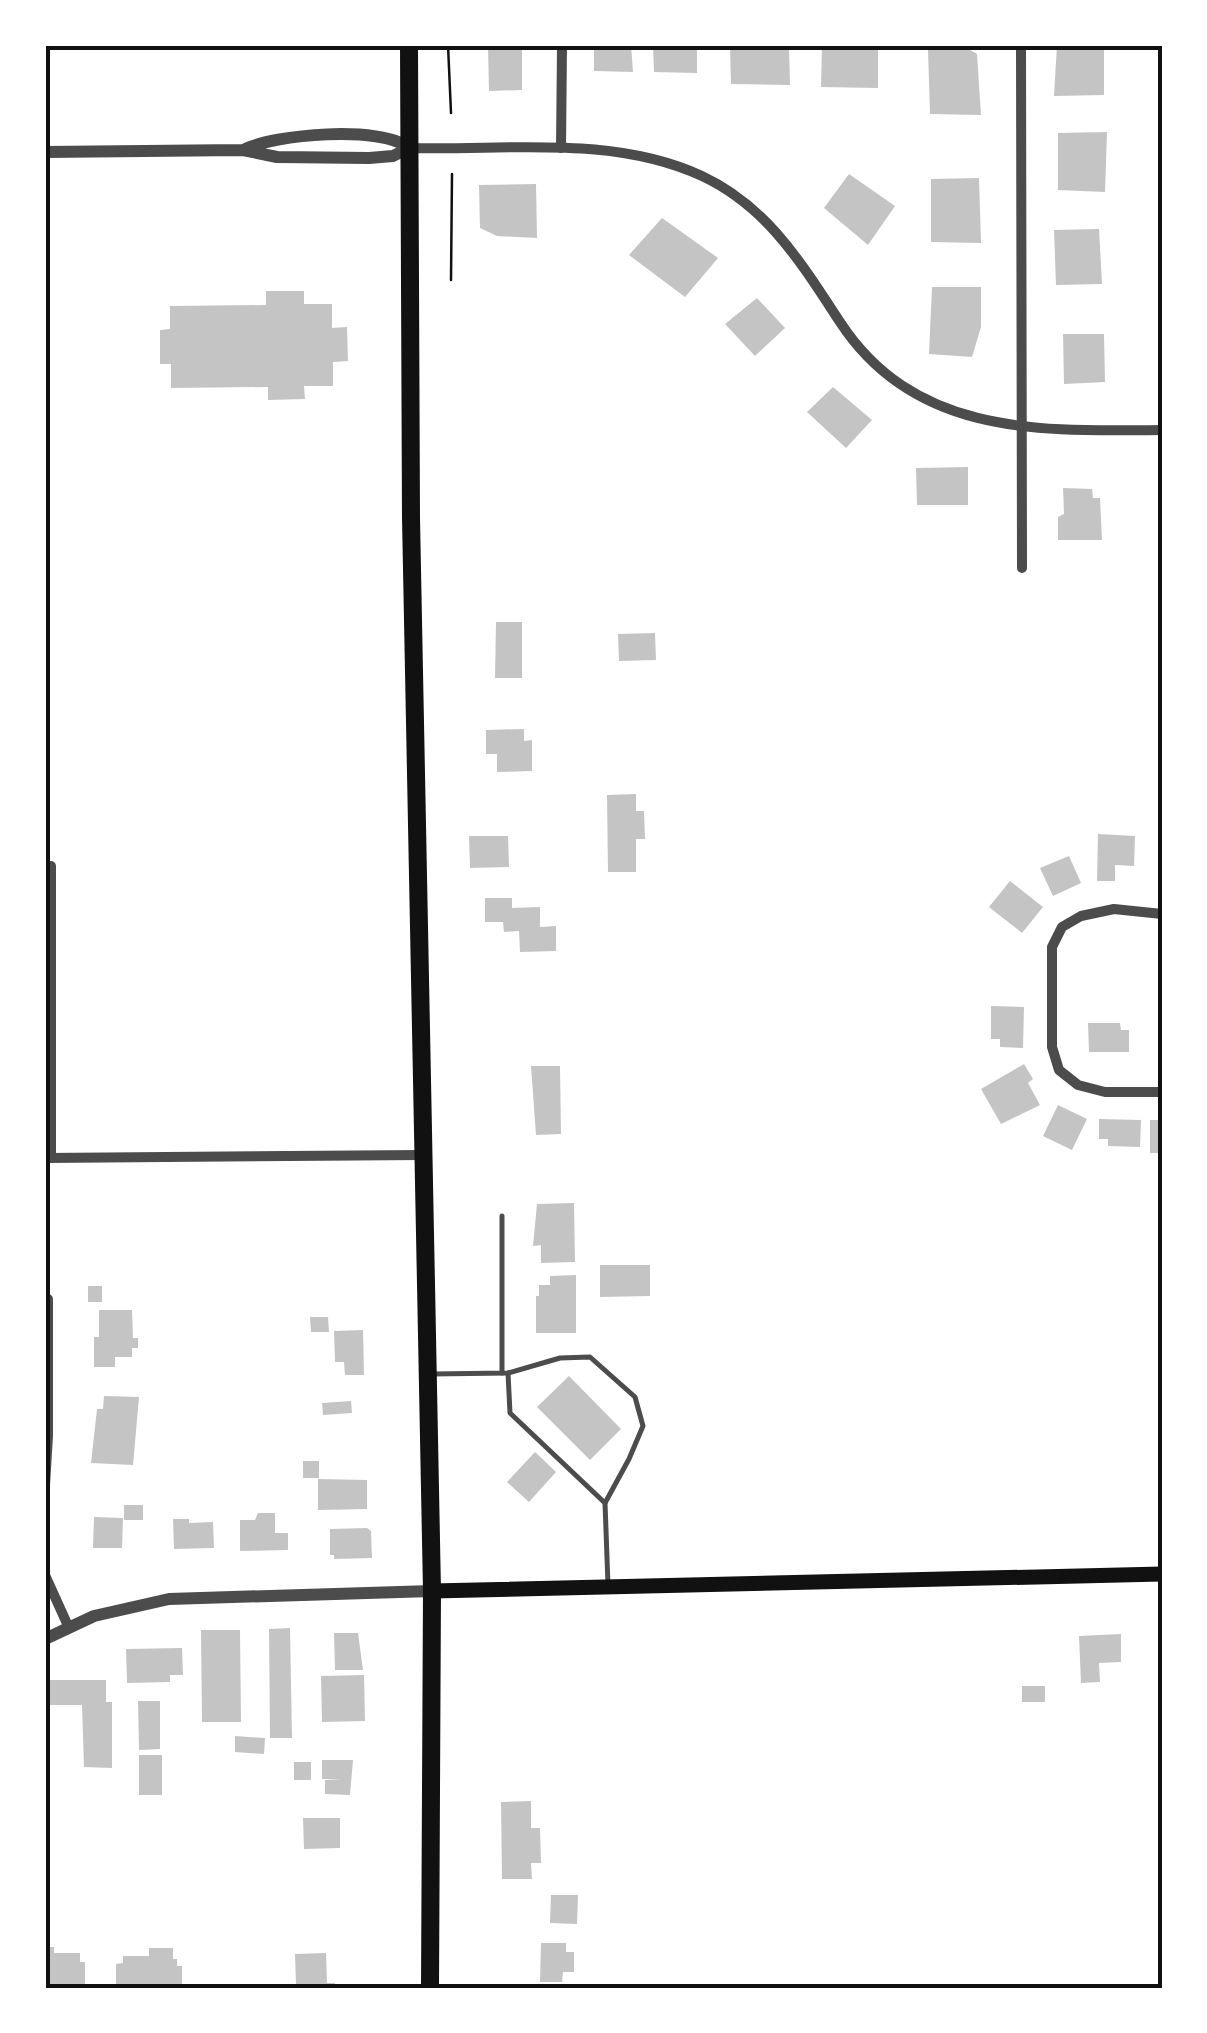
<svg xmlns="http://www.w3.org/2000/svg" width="1207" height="2033" font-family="Bitter,serif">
	<rect width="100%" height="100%" fill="#fff"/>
	<!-- building -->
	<g fill="#c4c4c4">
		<path d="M594 45H631L633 72 594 71Z"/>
		<path d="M653 45H697V73L654 72Z"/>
		<path d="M822 45H878V88L821 87Z"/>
		<path d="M1057 45H1104V95L1054 96Z"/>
		<path d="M730 46 789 47 790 85 731 84Z"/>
		<path d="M488 47 522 48V90L489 91Z"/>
		<path d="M950 47H965L977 54 981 115 930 114 928 50Z"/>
		<path d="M1107 132 1105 192 1058 190V133Z"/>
		<path d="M849 174 895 206 868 245 824 208Z"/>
		<path d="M979 178 981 243 931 242V179Z"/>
		<path d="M536 184 537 238 497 236 480 228 479 185Z"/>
		<path d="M662 218 718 258 685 297 629 255Z"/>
		<path d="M1099 229 1102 284 1056 285 1054 230Z"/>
		<path d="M932 287H981V327L972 357 929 354Z"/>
		<path d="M266 291H304V304H332V328L347 327 348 361 333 362V386H304L305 399 268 400V387L171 388V364H160V330L170 329V306L266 305Z"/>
		<path d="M757 298 785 328 755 356 725 324Z"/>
		<path d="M1063 334H1104L1105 382 1064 384Z"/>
		<path d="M833 387 872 420 846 448 807 412Z"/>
		<path d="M968 467V505H917L916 468Z"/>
		<path d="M1063 488 1092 489 1093 498H1100L1102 540H1058V517L1064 514Z"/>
		<path d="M496 622H522V678H495Z"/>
		<path d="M655 633 656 660 619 661 618 634Z"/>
		<path d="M524 729V741L532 740V771L497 772V754H486V730Z"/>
		<path d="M636 794V811H644L645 839H636V872H608L607 795Z"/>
		<path d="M1098 834 1135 836 1134 866 1115 865V881H1097Z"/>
		<path d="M469 836H508L509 867 470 868Z"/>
		<path d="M1069 856 1081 883 1053 896 1040 868Z"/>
		<path d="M1010 881 1043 907 1022 933 989 907Z"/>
		<path d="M485 898H512V908L540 907V927L556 926V951L520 952 519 931 504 932 503 922H485Z"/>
		<path d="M991 1006 1024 1007 1023 1048 1000 1047V1039H991Z"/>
		<path d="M1088 1023H1120L1121 1030H1129V1052H1089Z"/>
		<path d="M1024 1064 1033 1079 1028 1083 1040 1105 1001 1124 981 1089Z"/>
		<path d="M531 1066H560L561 1134 536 1135Z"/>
		<path d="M1058 1105 1087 1119 1072 1150 1043 1136Z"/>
		<path d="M1099 1119 1141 1120 1140 1147 1108 1146V1139H1099Z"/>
		<rect x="1150" y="1120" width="12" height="33"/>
		<path d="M574 1203 575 1262 541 1263V1245L533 1246 537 1204Z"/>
		<path d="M600 1265H650V1296L600 1297Z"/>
		<path d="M576 1275V1333H536V1296H539V1285H550V1276Z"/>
		<rect x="88" y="1286" width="14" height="16"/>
		<path d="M99 1310H132L133 1338H138V1348H132V1357H115V1367H94V1337H99Z"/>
		<path d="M310 1317H328L329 1332H311Z"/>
		<path d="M363 1330 364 1375H345L344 1362H335L334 1331Z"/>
		<path d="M569 1376 621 1429 590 1460 537 1407Z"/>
		<path d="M104 1396 139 1397 133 1465 91 1463 97 1409H103Z"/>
		<path d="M351 1401 352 1413 323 1415 322 1403Z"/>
		<path d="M535 1452 556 1472 529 1502 507 1482Z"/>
		<rect x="303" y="1461" width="16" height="17"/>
		<path d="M318 1479 367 1480V1509L318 1510Z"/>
		<rect x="124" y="1505" width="19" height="15"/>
		<path d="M258 1513H275V1533H288V1550L240 1551V1520H255Z"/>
		<path d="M94 1517 123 1518 122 1548H93Z"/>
		<path d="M173 1519H189V1523L213 1522 214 1548 174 1549Z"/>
		<path d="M367 1528 371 1531 372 1558 334 1559V1555H330V1529Z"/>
		<path d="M290 1628 292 1738H270L269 1629Z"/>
		<path d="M201 1630H240L241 1722H202Z"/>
		<path d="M334 1633H358L363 1670H335Z"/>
		<path d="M1121 1634V1662L1099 1663 1100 1682 1081 1683 1079 1636Z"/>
		<path d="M182 1648 183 1675H170V1682L127 1683 126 1649Z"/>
		<path d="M364 1675 365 1721 322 1722 321 1676Z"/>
		<path d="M47 1680H106V1702H112V1768L84 1767 82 1705H47Z"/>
		<rect x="1022" y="1686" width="23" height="16"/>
		<path d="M138 1701H160V1749L139 1750Z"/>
		<path d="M235 1736 265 1738 264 1754 235 1752Z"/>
		<rect x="139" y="1755" width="23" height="40"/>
		<path d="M322 1760H353L350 1795 325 1794V1780L341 1779H322Z"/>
		<rect x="294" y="1762" width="17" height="18"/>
		<path d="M531 1801V1828H540L541 1863H531L532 1879H502L501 1802Z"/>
		<path d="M303 1818H340V1848L304 1849Z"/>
		<path d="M551 1895H578L577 1924 550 1923Z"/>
		<path d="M541 1943H566V1952H574V1972H563L562 1982H540Z"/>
		<path d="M45 1947H54V1953H80V1962H85V1988H45Z"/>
		<path d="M149 1948H173V1959H177V1966H182V1986L116 1987V1964L123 1963V1956H149Z"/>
		<path d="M326 1953 327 1983H335V1988H278V1985L296 1984 295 1954Z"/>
	</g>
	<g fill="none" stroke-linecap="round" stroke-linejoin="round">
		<!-- path -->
		<g stroke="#111" stroke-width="2.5">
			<path d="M448 45 451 113"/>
			<path d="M451 280 452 174"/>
		</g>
		<!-- service -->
		<g stroke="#4c4c4c" stroke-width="5">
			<path d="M502 1216V1373"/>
			<path d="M508 1373 510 1413 605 1503"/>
			<path d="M431 1374 508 1373 560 1358 590 1357 635 1397 643 1426 629 1459 605 1503 608 1585"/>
		</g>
		<!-- minor -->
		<g stroke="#4c4c4c" stroke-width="10">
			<path d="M1021 45 1022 568"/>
			<path d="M409 148C505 151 611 134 702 176 768 207 801 263 840 322 915 437 1042 431 1162 430"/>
			<path d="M561 148 562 45"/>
			<path d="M51 866V1157"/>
			<path d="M1162 914 1114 909 1081 916 1062 927 1052 947V1047L1059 1070 1078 1085 1105 1092H1162"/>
			<path d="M45 1158 423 1155"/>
			<path d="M45 1485 48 1436V1299"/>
			<path d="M45 1575 69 1628"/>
		</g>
		<!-- tertiary -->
		<g stroke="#4c4c4c" stroke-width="12">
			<path d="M45 152 243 150 277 157 369 158 393 156 409 148C381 125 274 134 243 150"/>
			<path d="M45 1639 94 1616 169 1599 432 1591"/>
		</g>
		<!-- secondary -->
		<path stroke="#111" stroke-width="15" d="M432 1591 1162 1574"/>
		<!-- primary -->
		<path stroke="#111" stroke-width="18" d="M409 45 411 518 432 1591 430 1988"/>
	</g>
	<!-- border -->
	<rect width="1207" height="2033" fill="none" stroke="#ffffff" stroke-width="95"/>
	<rect x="48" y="48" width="1112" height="1938" fill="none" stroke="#111" stroke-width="4"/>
</svg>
